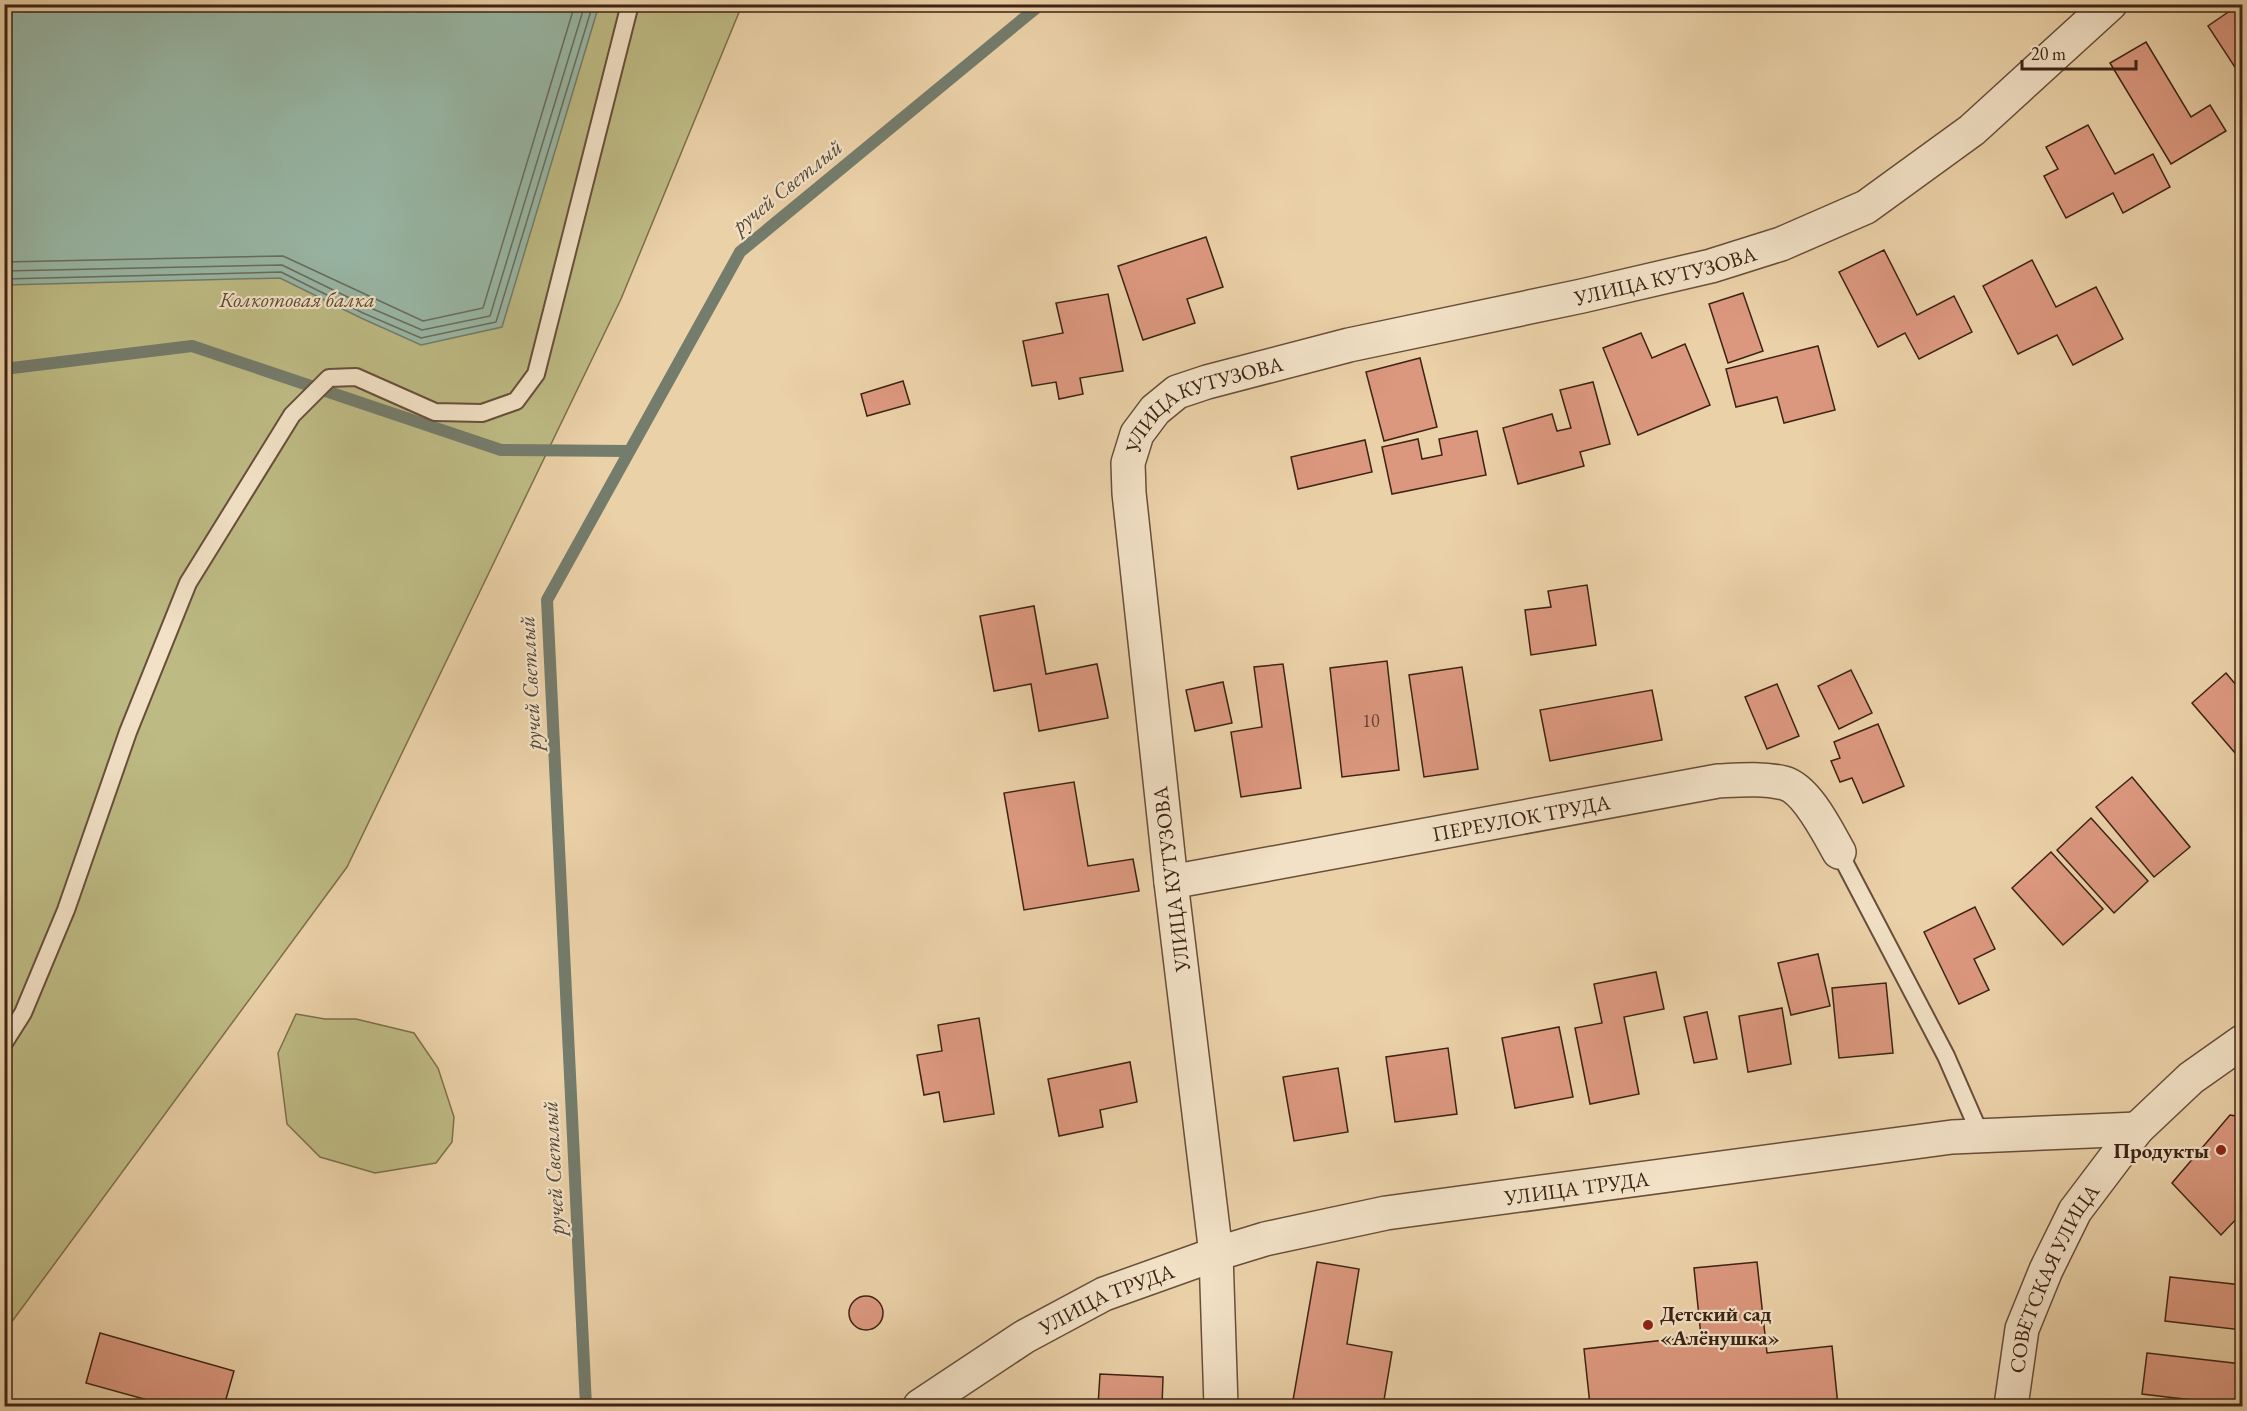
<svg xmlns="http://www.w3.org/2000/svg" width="2247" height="1411" font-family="'EB Garamond',serif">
	<rect width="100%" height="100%" fill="#ebd1a8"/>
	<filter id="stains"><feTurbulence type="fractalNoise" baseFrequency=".00333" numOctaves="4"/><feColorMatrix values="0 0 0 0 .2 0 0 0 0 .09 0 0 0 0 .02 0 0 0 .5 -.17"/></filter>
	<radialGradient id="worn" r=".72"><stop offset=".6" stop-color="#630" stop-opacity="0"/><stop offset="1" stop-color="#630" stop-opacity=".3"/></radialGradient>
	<!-- green -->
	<g fill="#bdba83" stroke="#7d6e4c" stroke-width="1.5">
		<path d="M5 5H742L621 299 347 867 5 1331Z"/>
		<path d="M296 1014 325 1019H356L414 1033 438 1068 454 1117 452 1142 436 1163 375 1173 320 1157 287 1124 278 1053Z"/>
	</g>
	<!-- water -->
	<path fill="#98b7a6" stroke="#747c6c" stroke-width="1.5" d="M4 5 5 4 599 5 502 327 421 345 361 318 280 278 5 285Z"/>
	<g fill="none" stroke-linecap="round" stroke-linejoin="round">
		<!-- shore -->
		<g stroke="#6a6d5e" stroke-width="1.5">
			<path d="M4 262 283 256 423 321 483 308 575 4"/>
			<path d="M4 271 282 265 366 306 422 330 490 316 585 4"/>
			<path d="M4 279 281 272 363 313 421 338 496 322 593 4"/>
		</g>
		<!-- stream -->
		<g stroke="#747c6c" stroke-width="12">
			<path d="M4 369 192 346 501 450 629 451"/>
			<path d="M586 1406 547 600 740 252 1041 4"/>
		</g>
	</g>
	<!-- building -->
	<g fill="#dc987f" stroke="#3d2315" stroke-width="1.5">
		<path d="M2240 4H2242V78L2208 26Z"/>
		<path d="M2146 42 2191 117 2210 105 2226 131 2171 164 2110 63Z"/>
		<path d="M2088 125 2115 174 2153 154 2170 187 2123 213 2113 193 2066 218 2044 176 2058 169 2046 147Z"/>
		<path d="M1206 237 1223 287 1187 299 1195 323 1143 340 1118 266Z"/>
		<path d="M1884 250 1917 315 1954 296 1972 332 1919 359 1905 333 1878 347 1839 272Z"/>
		<path d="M2032 260 2056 307 2096 287 2123 339 2073 365 2057 335 2018 354 1983 286Z"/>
		<path d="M1743 293 1763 351 1728 363 1709 304Z"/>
		<path d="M1108 294 1123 371 1080 378 1083 394 1059 399 1056 382 1032 386 1023 341 1063 333 1056 303Z"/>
		<path d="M1641 333 1652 358 1685 344 1710 405 1638 435 1603 348Z"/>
		<path d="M1818 346 1835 410 1784 423 1777 397 1736 407 1726 369Z"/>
		<path d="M1420 358 1437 427 1384 441 1366 372Z"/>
		<path d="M903 381 910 404 867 416 861 394Z"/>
		<path d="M1593 382 1610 444 1580 452 1584 466 1518 484 1503 428 1552 414 1557 431 1571 428 1560 390Z"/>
		<path d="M1477 431 1486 475 1392 494 1382 447 1418 439 1422 459 1442 455 1439 439Z"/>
		<path d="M1365 440 1372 472 1298 489 1291 457Z"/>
		<path d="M1587 585 1596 645 1531 655 1525 610 1551 607 1548 591Z"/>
		<path d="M1034 606 1046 674 1097 664 1108 718 1039 731 1031 684 994 691 980 616Z"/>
		<path d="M1387 661 1399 770 1342 777 1330 668Z"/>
		<path d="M1283 664 1301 788 1241 797 1231 732 1262 727 1254 667Z"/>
		<path d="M1462 667 1478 769 1424 777 1409 675Z"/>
		<path d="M1851 670 1872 713 1839 729 1818 686Z"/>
		<path d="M2226 673 2242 692V761L2192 703Z"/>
		<path d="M1223 682 1232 723 1195 731 1186 690Z"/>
		<path d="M1777 684 1799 736 1767 749 1745 697Z"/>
		<path d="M1652 690 1662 740 1550 761 1540 710Z"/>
		<path d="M1878 724 1904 786 1863 803 1852 778 1840 782 1831 761 1840 758 1834 742Z"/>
		<path d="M2132 777 2190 847 2154 877 2096 807Z"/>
		<path d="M1074 782 1088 866 1133 859 1139 891 1024 910 1004 793Z"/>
		<path d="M2091 818 2148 881 2114 913 2057 850Z"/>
		<path d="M2051 852 2103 909 2063 945 2012 888Z"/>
		<path d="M1975 907 1995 949 1974 959 1989 990 1959 1004 1924 932Z"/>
		<path d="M1818 954 1830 1006 1791 1015 1778 963Z"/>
		<path d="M1656 972 1664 1009 1624 1017 1639 1094 1590 1104 1575 1028 1602 1023 1594 984Z"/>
		<path d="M1886 983 1893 1053 1839 1058 1832 988Z"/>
		<path d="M1782 1008 1791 1064 1748 1072 1739 1016Z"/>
		<path d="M1707 1012 1717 1059 1694 1063 1684 1017Z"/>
		<path d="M979 1018 994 1114 944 1122 939 1092 924 1095 917 1055 942 1051 938 1025Z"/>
		<path d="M1559 1027 1573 1097 1515 1108 1502 1038Z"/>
		<path d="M1448 1048 1457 1114 1395 1122 1386 1057Z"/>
		<path d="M1130 1062 1137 1102 1100 1110 1103 1127 1059 1136 1048 1079Z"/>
		<path d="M1338 1068 1348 1132 1294 1141 1283 1077Z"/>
		<path d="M2230 1115 2242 1117V1213L2221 1235 2172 1183Z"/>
		<path d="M1317 1262 1359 1269 1347 1344 1392 1352 1383 1406 1349 1403 1348 1406H1292Z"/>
		<path d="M1757 1262 1767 1353 1832 1346 1838 1406H1578L1590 1405 1584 1349 1701 1336 1694 1268Z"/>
		<path d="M2170 1277 2242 1285V1330L2165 1321Z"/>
		<circle cx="866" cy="1313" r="17"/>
		<path d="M100 1333 234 1371 224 1406H169L86 1383Z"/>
		<path d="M2147 1353 2242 1364V1406L2142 1394Z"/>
		<path d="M1100 1374 1163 1377 1162 1406H1098Z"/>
		<path d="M1060 1400 1095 1404V1406H1059Z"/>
	</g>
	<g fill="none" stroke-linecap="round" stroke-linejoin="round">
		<defs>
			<g id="service">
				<path d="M1839 852 1946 1056 1981 1136"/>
				<path d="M4 1043 23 1013 66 910 128 732 188 583 292 415 329 378 356 377 435 412 482 413 516 401 536 374 630 4"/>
			</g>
			<g id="minor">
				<path id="s1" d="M1171 882 1718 781C1739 780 1763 778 1784 783 1807 789 1828 833 1839 852"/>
				<path id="s2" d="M920 1406 1024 1337 1104 1294 1216 1254 1265 1239 1386 1213 1952 1137 2137 1129"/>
				<path id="s3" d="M1221 1406 1216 1254 1171 882 1129 493 1128 463 1137 434 1155 410 1177 392 1207 382 1349 345 1582 296 1711 266 1781 244 1866 207 1972 130 2110 4"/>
				<path id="s4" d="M2011 1406 2022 1329 2046 1270 2075 1211 2137 1129 2191 1078 2242 1042"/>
			</g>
		</defs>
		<!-- service casing -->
		<use href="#service" stroke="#684e3a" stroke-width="20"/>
		<!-- minor casing -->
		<use href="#minor" stroke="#684e3a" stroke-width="36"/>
		<!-- service -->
		<use href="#service" stroke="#f2e1c6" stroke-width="16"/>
		<!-- minor -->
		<use href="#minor" stroke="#f2e1c6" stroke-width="33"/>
	</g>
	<!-- markers -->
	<g fill="#8f2418" stroke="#f2e1c6" stroke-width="2">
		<circle cx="2221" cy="1150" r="6"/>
		<circle cx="1648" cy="1325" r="6"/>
	</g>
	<g text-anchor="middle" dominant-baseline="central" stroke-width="4.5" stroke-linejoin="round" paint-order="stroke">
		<!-- number labels -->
		<g font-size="18" fill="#654030">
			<text x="1371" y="720">10</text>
		</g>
		<!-- street labels -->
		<g font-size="21" fill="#3d2315" stroke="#f2e1c6">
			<text stroke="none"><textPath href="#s3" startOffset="1539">УЛИЦА КУТУЗОВА</textPath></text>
			<text stroke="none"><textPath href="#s3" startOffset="1053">УЛИЦА КУТУЗОВА</textPath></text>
			<text stroke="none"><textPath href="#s1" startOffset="356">ПЕРЕУЛОК ТРУДА</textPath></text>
			<text transform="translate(1171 879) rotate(-97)">УЛИЦА КУТУЗОВА</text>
			<text stroke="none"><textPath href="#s2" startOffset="702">УЛИЦА ТРУДА</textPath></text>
			<text stroke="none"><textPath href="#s4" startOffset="136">СОВЕТСКАЯ УЛИЦА</textPath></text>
			<text stroke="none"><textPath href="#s2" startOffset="216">УЛИЦА ТРУДА</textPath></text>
		</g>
		<!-- park labels -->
		<g font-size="21" font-style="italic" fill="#5d4930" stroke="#f2e1c6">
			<text x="297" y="299">Колкотовая балка</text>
		</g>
		<!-- poi labels -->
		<g font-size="21" font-weight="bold" fill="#3d2315" stroke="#f2e1c6" text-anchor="end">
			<text x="2209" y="1150">Продукты</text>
			<text x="1660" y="1313" text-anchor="start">Детский сад<tspan x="1660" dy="24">«Алёнушка»</tspan></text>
		</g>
		<!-- water labels -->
		<g font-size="22" font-style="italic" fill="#544839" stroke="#f2e1c6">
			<text transform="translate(787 186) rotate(-39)">ручей Светлый</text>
			<text transform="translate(530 683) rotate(-93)">ручей Светлый</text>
			<text transform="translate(553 1168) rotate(-93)">ручей Светлый</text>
		</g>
	</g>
	<!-- margin -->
	<rect width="2247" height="1411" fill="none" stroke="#ebd1a8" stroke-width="24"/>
	<rect x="6" y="6" width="2235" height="1399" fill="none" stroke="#3d2315" stroke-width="3"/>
	<rect x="12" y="12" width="2223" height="1387" fill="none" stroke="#3d2315" stroke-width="1.5"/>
	<!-- scale -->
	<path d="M2022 60v9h114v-9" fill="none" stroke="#3d2315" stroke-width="3"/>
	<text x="2031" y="60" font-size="18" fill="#3d2315" stroke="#f2e1c6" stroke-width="4.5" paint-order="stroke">20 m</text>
	<rect width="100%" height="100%" filter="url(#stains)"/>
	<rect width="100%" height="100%" fill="url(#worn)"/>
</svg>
